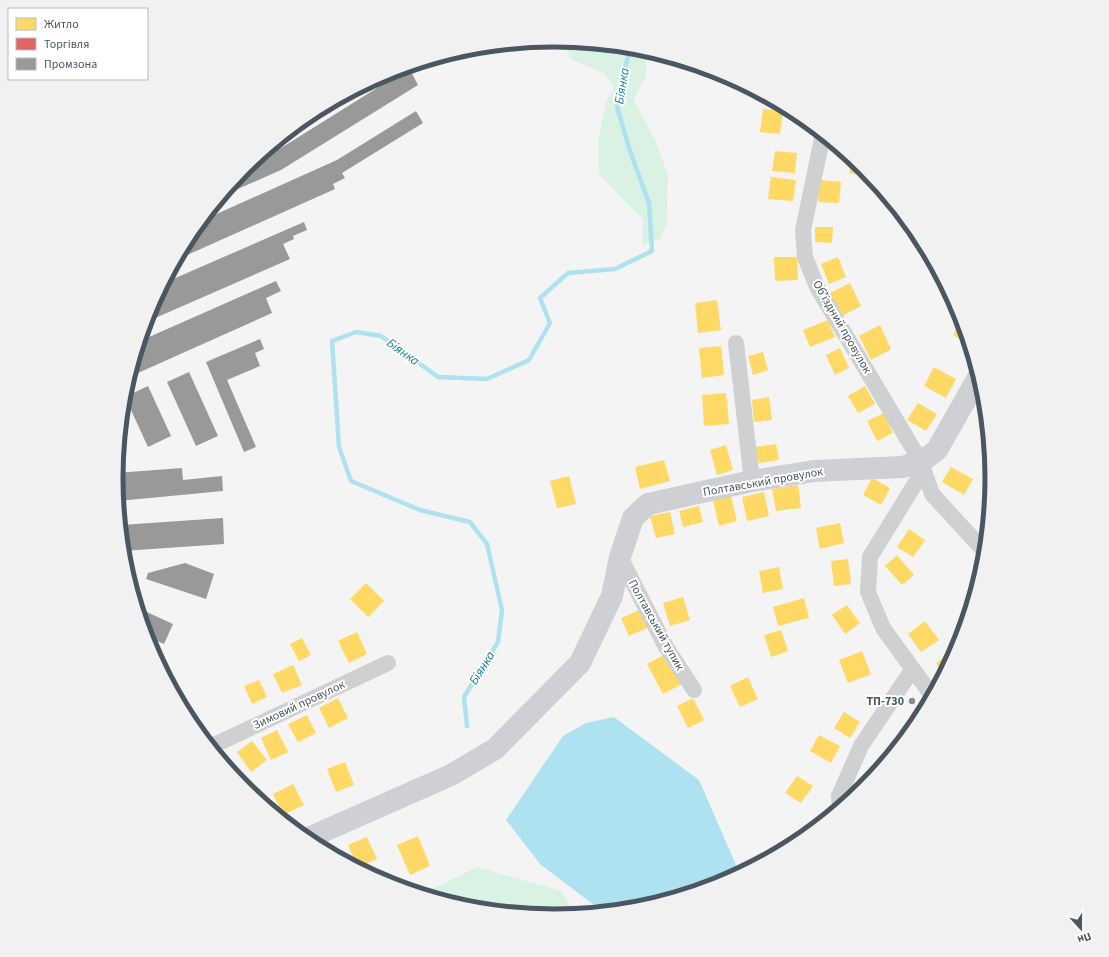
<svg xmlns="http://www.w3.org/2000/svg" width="1109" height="957" font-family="'Source Sans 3',sans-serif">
	<rect width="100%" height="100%" fill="#f4f4f4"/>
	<!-- green -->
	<g fill="#d9f2e3">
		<path d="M566 41 640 48 647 50 646 77 633 99 655 140 668 175 667 223 660 239 642 246 643 220 599 174 598 141 606 102 614 88 604 73 570 59Z"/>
		<path d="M477 867 561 891 576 915 554 917 469 909 422 894Z"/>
	</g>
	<!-- water -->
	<path fill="#aee2f0" d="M614 717 699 780 736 865 743 872 722 884 640 909 603 912 540 864 506 820 563 736 586 723Z"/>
	<!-- homes -->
	<g fill="#ffd966">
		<path d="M763 109 783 111 780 134 760 132Z"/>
		<path d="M775 151 797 153 795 173 772 171Z"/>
		<path d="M852 158 865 169 872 177 849 173Z"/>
		<path d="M771 177 796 180 793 201 768 199Z"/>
		<path d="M820 180 841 182 839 203 818 202Z"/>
		<path d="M815 227H833L832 243 815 242Z"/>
		<path d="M774 257H797L798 280 775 281Z"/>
		<path d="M838 257 846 277 829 284 821 264Z"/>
		<path d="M850 283 861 306 842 316 830 293Z"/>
		<path d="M717 300 721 330 698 333 695 303Z"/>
		<path d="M962 319 963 323 970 345 953 335Z"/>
		<path d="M828 320 835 337 810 347 803 330Z"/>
		<path d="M880 325 891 349 871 360 859 336Z"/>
		<path d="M721 346 724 375 702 378 699 348Z"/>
		<path d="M840 348 849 368 835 375 826 355Z"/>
		<path d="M763 352 768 370 753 375 748 356Z"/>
		<path d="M934 367 956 379 946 398 924 386Z"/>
		<path d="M865 386 875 404 858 413 848 396Z"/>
		<path d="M726 393 729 424 704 426 702 395Z"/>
		<path d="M769 397 772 420 754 422 752 400Z"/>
		<path d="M918 403 937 414 926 431 907 420Z"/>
		<path d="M986 406 987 422 979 416Z"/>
		<path d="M884 413 893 433 877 441 867 421Z"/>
		<path d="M776 444 779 460 758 463 755 447Z"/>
		<path d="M726 445 733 470 717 475 710 450Z"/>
		<path d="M664 460 670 481 640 489 635 467Z"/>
		<path d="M951 467 973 479 964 495 942 482Z"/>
		<path d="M569 476 576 504 557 508 550 481Z"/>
		<path d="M872 478 890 488 881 505 863 495Z"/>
		<path d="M798 485 801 508 776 511 772 489Z"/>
		<path d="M764 492 769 516 747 521 742 497Z"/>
		<path d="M731 496 737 521 719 526 713 501Z"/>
		<path d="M699 506 703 522 683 527 679 511Z"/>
		<path d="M670 512 675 534 656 538 650 516Z"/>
		<path d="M840 523 844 543 820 549 816 528Z"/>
		<path d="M909 529 925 540 913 557 897 547Z"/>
		<path d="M897 555 914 575 902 585 885 566Z"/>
		<path d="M848 559 851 584 834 586 831 561Z"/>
		<path d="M779 567 783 589 763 593 759 571Z"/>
		<path d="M983 570 978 587 971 580Z"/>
		<path d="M366 583 384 601 368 617 350 599Z"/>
		<path d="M683 597 690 620 670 626 663 603Z"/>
		<path d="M804 598 809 618 778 626 773 607Z"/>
		<path d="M847 605 860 623 845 634 832 615Z"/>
		<path d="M642 609 650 627 629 636 621 618Z"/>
		<path d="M925 621 939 640 921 652 908 634Z"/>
		<path d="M781 630 788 651 771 657 764 635Z"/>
		<path d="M357 632 367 654 349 663 338 641Z"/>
		<path d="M302 638 311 655 299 661 290 644Z"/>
		<path d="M955 650 956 653 944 675 936 663Z"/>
		<path d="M862 651 871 674 848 683 839 660Z"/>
		<path d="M666 654 682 684 663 694 647 664Z"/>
		<path d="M293 665 302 685 282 693 273 674Z"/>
		<path d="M748 677 758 699 740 707 730 686Z"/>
		<path d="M259 680 267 697 252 704 244 686Z"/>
		<path d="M338 698 348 718 329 728 319 708Z"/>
		<path d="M693 698 704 720 688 728 677 706Z"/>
		<path d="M844 712 860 722 850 738 834 728Z"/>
		<path d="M307 715 316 733 298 742 288 724Z"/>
		<path d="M917 725 911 732 909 729Z"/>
		<path d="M277 730 288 752 271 760 261 738Z"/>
		<path d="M819 735 840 746 831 763 810 751Z"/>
		<path d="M252 741 267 760 251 772 237 752Z"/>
		<path d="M345 762 354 785 336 792 327 769Z"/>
		<path d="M797 776 813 786 801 803 785 793Z"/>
		<path d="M293 784 304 805 283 815 273 794Z"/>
		<path d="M418 836 430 866 410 875 397 845Z"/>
		<path d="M367 837 377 859 358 867 348 845Z"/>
	</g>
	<!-- shops -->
	<path fill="#e06666" d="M913 696 916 701 910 705 907 701Z"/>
	<!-- industry -->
	<g fill="#999">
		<path d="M409 68 418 85 281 170 222 196 245 168 252 162 273 153Z"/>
		<path d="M416 111 423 123 342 173 345 178 333 184 335 189 176 260 190 235 201 221 337 160Z"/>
		<path d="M304 222 307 230 293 236 294 239 283 244 290 259 146 322 149 310 164 283Z"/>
		<path d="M276 281 281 291 266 298 272 313 129 377 140 341Z"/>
		<path d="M260 339 264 349 255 353 260 366 227 380 256 447 244 452 206 362Z"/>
		<path d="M189 372 218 436 196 446 167 382Z"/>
		<path d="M148 386 171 436 148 447 125 397Z"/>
		<path d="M182 468 183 480 222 476 223 491 118 501 116 473Z"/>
		<path d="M223 518 224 544 123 551 121 525Z"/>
		<path d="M185 563 214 574 206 599 146 579 148 573Z"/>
		<path d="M138 608 173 624 164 644 146 636Z"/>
	</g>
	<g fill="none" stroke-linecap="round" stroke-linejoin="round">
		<!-- stream -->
		<path stroke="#aee2f0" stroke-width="4.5" d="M467 726 464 697 498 642 502 610 487 544 470 522 420 510 351 481 339 447 332 341 356 332 381 336 438 377 487 379 529 360 550 323 540 298 568 273 615 269 652 251 649 203 630 151 617 107 628 56 629 47"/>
		<!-- street -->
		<g stroke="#ced0d2" stroke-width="16">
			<path d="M823 134 803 230 805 257 817 287 921 462 932 494 986 553"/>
			<path d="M736 343 752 481"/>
			<path d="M921 462 918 479 870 557 868 592 883 628 933 697"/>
			<path d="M620 557 666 647 694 690"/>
			<path d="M210 747 388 663"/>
			<path d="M840 808 839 796 861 746 912 670"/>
		</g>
		<!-- secondary -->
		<path stroke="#ced0d4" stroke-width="22" d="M306 839 451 775 495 749 580 663 612 596 620 557 633 518 648 504 752 481 814 471 902 467 921 462 937 450 979 376"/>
	</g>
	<!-- markers -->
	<circle fill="#868d94" stroke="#fff" stroke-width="1.5" cx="912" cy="701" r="4"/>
	<g text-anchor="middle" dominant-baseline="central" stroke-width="4" stroke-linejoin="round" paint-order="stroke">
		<!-- street labels -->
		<g font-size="12" fill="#4a5661" stroke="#fff">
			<text transform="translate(842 327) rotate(60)">Обʼїздний провулок</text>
			<text transform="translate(763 482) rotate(-10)">Полтавський провулок</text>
			<text transform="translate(656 625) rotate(61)">Полтавський тупик</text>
			<text transform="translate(299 705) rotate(-25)">Зимовий провулок</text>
		</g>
		<!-- poi labels -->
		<g font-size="12" font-weight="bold" fill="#4a5661" stroke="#fff" text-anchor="end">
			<text x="904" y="701">ТП-730</text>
		</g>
		<!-- water labels -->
		<g font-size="13" font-style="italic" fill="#0c7c9b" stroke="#fff">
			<text transform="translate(622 86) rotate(-81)">Біянка</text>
			<text transform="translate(403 352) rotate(36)">Біянка</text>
			<text transform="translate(482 668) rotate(-58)">Біянка</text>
		</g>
	</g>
	<!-- crop -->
	<path d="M0 0H1109V957H0ZM123 478a431 431 0 1 1 862 0a431 431 0 1 1-862 0Z" fill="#f1f1f2" fill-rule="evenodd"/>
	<path fill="none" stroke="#4a5661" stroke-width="5" d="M123 478a431 431 0 1 1 862 0a431 431 0 1 1-862 0Z"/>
	<!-- legend -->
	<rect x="8" y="8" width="140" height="72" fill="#ffffff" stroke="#b7bbc0"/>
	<rect x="16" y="18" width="20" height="12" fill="#ffd966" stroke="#b7bbc0"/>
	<text x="44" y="28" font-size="12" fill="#4a5661">Житло</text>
	<rect x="16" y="38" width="20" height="12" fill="#e06666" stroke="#b7bbc0"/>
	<text x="44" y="48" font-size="12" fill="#4a5661">Торгівля</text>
	<rect x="16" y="58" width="20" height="12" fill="#999999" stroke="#b7bbc0"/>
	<text x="44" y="68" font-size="12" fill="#4a5661">Промзона</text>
	<!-- north arrow -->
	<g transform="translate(1081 929) rotate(159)" stroke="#ffffff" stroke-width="3" paint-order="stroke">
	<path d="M0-3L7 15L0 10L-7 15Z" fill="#4a5661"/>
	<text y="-6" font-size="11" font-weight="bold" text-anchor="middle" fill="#4a5661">Пн</text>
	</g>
</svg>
